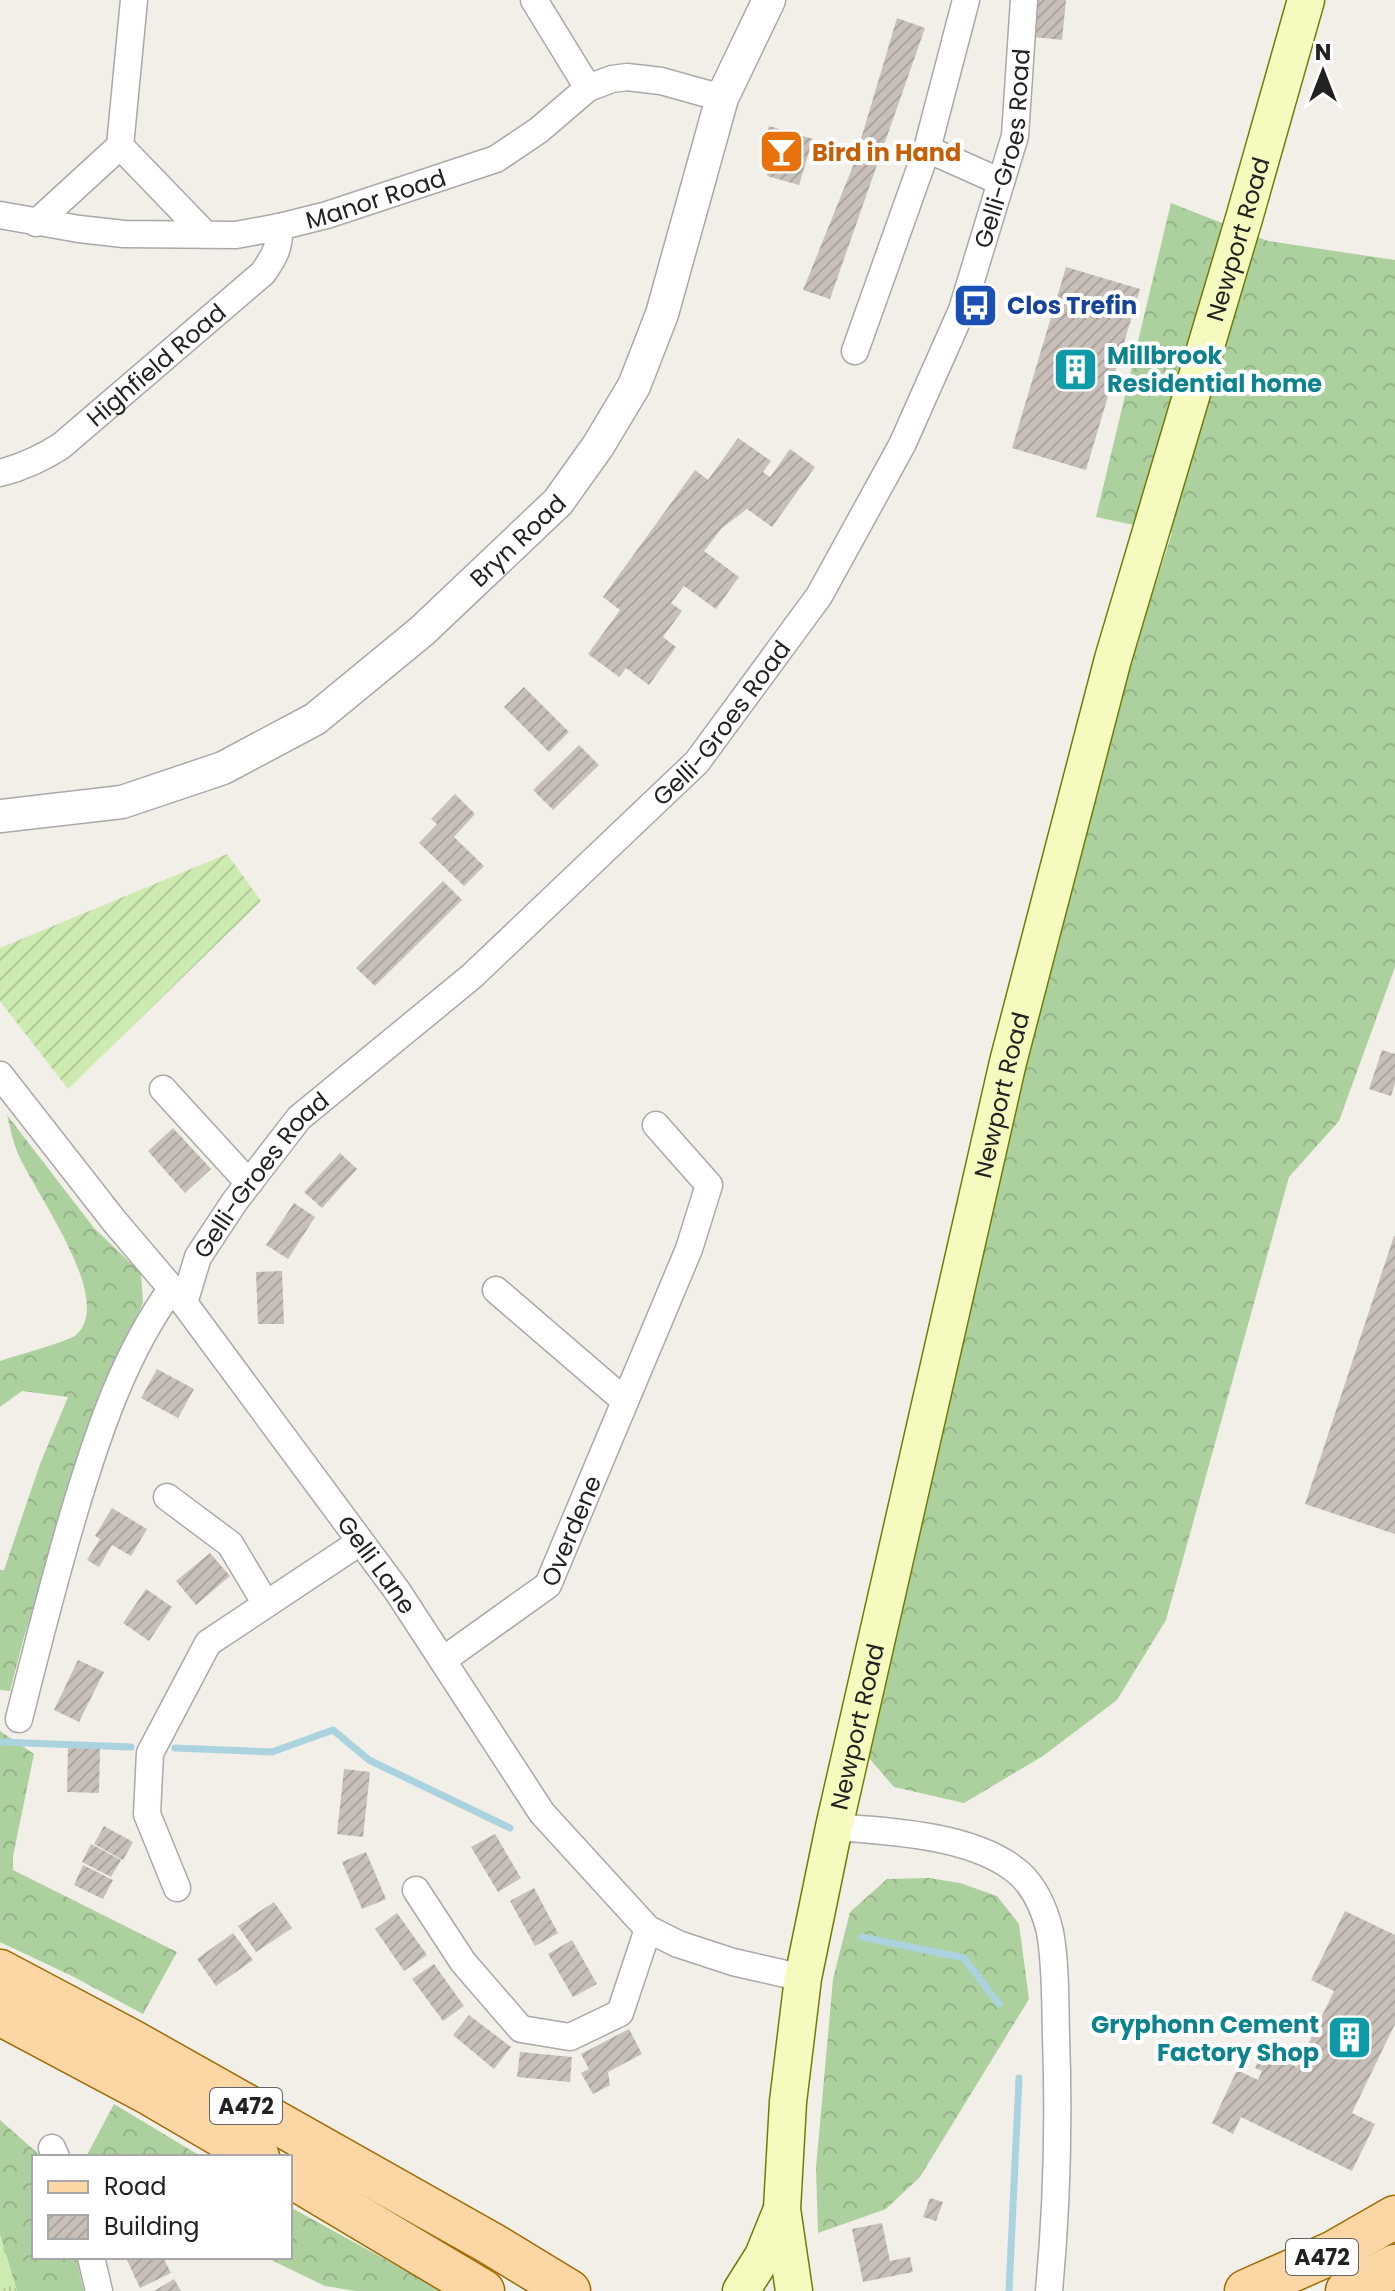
<svg xmlns="http://www.w3.org/2000/svg" width="1395" height="2291" font-family="Poppins,sans-serif">
	<defs>
		<pattern id="grass-tufts" width="24" height="20" patternUnits="userSpaceOnUse" patternTransform="scale(2)"><rect width="24" height="20" fill="#cdebb0"/><path d="M3 7l-1-3M5 7V3M7 7l1-3M15 17l-1-3M17 17v-4M19 17l1-3" fill="none" stroke="#b0c997"/></pattern>
		<pattern id="forest-crowns" width="20" height="18" patternUnits="userSpaceOnUse" patternTransform="scale(2)"><rect width="20" height="18" fill="#add19e"/><path d="M2 6a3 3 0 1 1 6 0M12 15a3 3 0 1 1 6 0" fill="none" stroke="#95b388"/></pattern>
		<pattern id="garden-furrows" width="10" height="10" patternUnits="userSpaceOnUse" patternTransform="scale(2)"><rect width="10" height="10" fill="#cdebb0"/><path d="M-1 1l2-2M0 10L10 0M9 11l2-2" fill="none" stroke="#b0c997"/></pattern>
		<pattern id="building-hatch" width="6" height="6" patternUnits="userSpaceOnUse" patternTransform="scale(2)"><rect width="6" height="6" fill="#c7bfb8"/><path d="M-1 1l2-2M0 6l6-6M5 7l2-2" fill="none" stroke="#aba49e"/></pattern>
	</defs>
	<rect width="100%" height="100%" fill="#f2efe9"/>
	<!-- grass -->
	<path fill="url(#grass-tufts)" d="M0 2234 17 2291H0Z"/>
	<!-- forest -->
	<g fill="url(#forest-crowns)">
		<path d="M1171 203 1268 241 1395 260V967L1339 1121 1289 1177 1166 1620 1117 1700 1043 1756 964 1803 894 1787 868 1757 964 1305 1096 768 1172 533 1096 517Z"/>
		<path d="M7 1115 94 1228 141 1273 143 1303 109 1378 59 1527 24 1637 10 1691 0 1690V1570H4L40 1464 68 1397 22 1391 0 1407V1361C14 1356 67 1342 76 1335 117 1300 31 1188 17 1151 12 1139 10 1126 7 1115Z"/>
		<path d="M0 1731 34 1754 13 1856V1870L177 1952 143 2014 72 1976 0 1942Z"/>
		<path d="M929 1878 960 1883 997 1896 1019 1924 1029 1999 920 2177 886 2209 818 2233 816 2168 833 1979 850 1912 887 1879Z"/>
		<path d="M114 2104 202 2157H86Z"/>
		<path d="M0 2120 42 2157H34V2257H76L84 2291H17L0 2234Z"/>
		<path d="M290 2207 430 2284 441 2291H356L325 2286 265 2257H290Z"/>
	</g>
	<!-- garden -->
	<path fill="url(#garden-furrows)" d="M227 854 261 901 68 1089 0 1001V948Z"/>
	<g fill="none" stroke-linecap="round" stroke-linejoin="round">
		<!-- stream -->
		<g stroke="#aad3df" stroke-width="7">
			<path d="M0 1742 131 1747"/>
			<path d="M175 1748 272 1752 333 1730 369 1760 510 1828"/>
			<path d="M862 1937 964 1958 999 2004"/>
			<path d="M1009 2291 1019 2078"/>
		</g>
	</g>
	<!-- building -->
	<g fill="url(#building-hatch)">
		<path d="M1036 0H1066L1062 40 1033 37Z"/>
		<path d="M897 18 925 28 830 299 803 290 853 166Z"/>
		<path d="M769 126 813 139 799 185 767 176 773 155 761 151Z"/>
		<path d="M1066 267 1140 289 1086 470 1012 448Z"/>
		<path d="M738 438 771 461 763 472 770 477 790 449 815 467 772 527 747 509 722 528 704 551 739 577 716 609 684 586 671 603 682 611 663 637 676 647 649 685 626 668 619 677 588 654 620 610 603 597 695 470 708 480Z"/>
		<path d="M524 687 569 732 549 752 504 707Z"/>
		<path d="M579 745 599 765 553 810 533 790Z"/>
		<path d="M455 794 475 814 454 837 484 866 464 886 419 843 437 824 431 819Z"/>
		<path d="M443 881 462 900 375 986 356 968Z"/>
		<path d="M1382 1050 1395 1054V1083L1391 1096 1369 1089Z"/>
		<path d="M173 1128 211 1169 185 1193 148 1151Z"/>
		<path d="M340 1153 357 1169 322 1208 304 1192Z"/>
		<path d="M294 1203 315 1217 288 1259 266 1245Z"/>
		<path d="M1394 1236H1395V1534L1305 1504Z"/>
		<path d="M282 1271 284 1324H258L256 1272Z"/>
		<path d="M157 1369 194 1389 178 1418 141 1398Z"/>
		<path d="M112 1508 147 1529 131 1556 112 1545 99 1567 87 1560 100 1539 95 1536Z"/>
		<path d="M210 1553 230 1576 196 1605 176 1581Z"/>
		<path d="M146 1589 172 1607 149 1641 123 1623Z"/>
		<path d="M78 1660 104 1672 79 1722 54 1710Z"/>
		<path d="M68 1748 100 1749 99 1793 67 1792Z"/>
		<path d="M344 1769 370 1772 363 1837 337 1834Z"/>
		<path d="M104 1826 133 1842 123 1860 94 1844Z"/>
		<path d="M495 1834 521 1878 498 1892 471 1847Z"/>
		<path d="M91 1844 121 1860 111 1877 82 1862Z"/>
		<path d="M366 1852 386 1899 362 1909 342 1862Z"/>
		<path d="M83 1865 113 1880 103 1899 74 1885Z"/>
		<path d="M534 1888 558 1933 535 1946 510 1901Z"/>
		<path d="M274 1902 292 1928 256 1952 238 1926Z"/>
		<path d="M1345 1911 1395 1935V2024L1352 2113 1375 2124 1352 2171 1241 2117 1233 2134 1212 2123 1237 2070 1258 2080 1262 2071 1255 2068 1263 2051 1297 2067 1334 1991 1311 1980Z"/>
		<path d="M397 1913 427 1955 404 1971 375 1929Z"/>
		<path d="M233 1933 253 1960 216 1986 197 1959Z"/>
		<path d="M572 1940 597 1984 573 1997 548 1954Z"/>
		<path d="M434 1964 464 2006 443 2021 412 1979Z"/>
		<path d="M469 2015 511 2047 494 2069 453 2035Z"/>
		<path d="M629 2029 642 2054 608 2072 610 2085 593 2094 581 2073 589 2069 581 2054Z"/>
		<path d="M520 2052 572 2057 570 2082 517 2077Z"/>
		<path d="M930 2198 943 2202 936 2221 923 2217Z"/>
		<path d="M882 2223 890 2261 910 2257 913 2272 863 2282 852 2229Z"/>
		<path d="M133 2257H163L171 2273 140 2288 127 2260Z"/>
		<path d="M174 2279 181 2291H154Z"/>
	</g>
	<g fill="none" stroke-linecap="round" stroke-linejoin="round">
		<defs>
			<g id="minor">
				<path d="M534 0 588 88"/>
				<path d="M120 146 205 234"/>
				<path d="M927 149 1001 182"/>
				<path id="s1" d="M0 215 79 229 124 234 236 235 279 227 327 215 496 159 539 130 588 88 612 79 627 77 661 81 722 98"/>
				<path d="M36 223 120 146 134 0"/>
				<path d="M855 351 927 149 966 0"/>
				<path id="s2" d="M0 473C23 467 41 459 61 446L263 273C274 257 280 248 279 227"/>
				<path id="s3" d="M0 1075 115 1222 184 1303 398 1592 542 1813 648 1929 678 1944 733 1962 803 1978"/>
				<path d="M163 1089 249 1183"/>
				<path d="M496 1290 625 1401"/>
				<path id="s4" d="M184 1303 198 1257 235 1201 299 1118 472 976 697 762 819 596 902 445 962 310 1015 136 1024 0"/>
				<path d="M167 1497 230 1544 266 1604"/>
				<path id="s5" d="M443 1660 548 1585 689 1249 709 1185 656 1125"/>
				<path d="M19 1719C37 1647 55 1576 76 1506 99 1430 125 1353 172 1288"/>
				<path d="M834 1827C889 1831 977 1835 1020 1874 1036 1889 1045 1911 1050 1932 1056 1965 1055 2002 1056 2036 1059 2121 1057 2206 1049 2291"/>
				<path d="M177 1888 147 1814 150 1753 208 1643 360 1542"/>
				<path d="M416 1890 463 1962 521 2029 570 2037 620 2013 648 1929"/>
				<path d="M52 2148 56 2157"/>
				<path d="M91 2257 99 2291"/>
			</g>
			<g id="tertiary">
				<path id="s6" d="M0 816 122 802 223 768 315 719 422 631 558 502 598 446 634 386 662 314 722 98 769 0"/>
			</g>
			<g id="secondary">
				<path d="M741 2291 763 2256 780 2214"/>
				<path id="s7" d="M794 2291 782 2209 788 2102 803 1978 834 1827 1008 1062 1113 659 1245 215 1306 0"/>
			</g>
			<g id="primary">
				<path d="M0 1971 130 2040 490 2243 569 2291"/>
				<path d="M0 2014 152 2095 258 2157"/>
				<path d="M290 2176 483 2291"/>
				<path d="M1246 2291 1334 2252 1395 2217"/>
				<path d="M1347 2291 1395 2266"/>
			</g>
		</defs>
		<!-- minor casing -->
		<use href="#minor" stroke="#a9a9a9" stroke-width="29"/>
		<!-- tertiary casing -->
		<use href="#tertiary" stroke="#a9a9a9" stroke-width="35"/>
		<!-- secondary casing -->
		<use href="#secondary" stroke="#707d05" stroke-width="39"/>
		<!-- primary casing -->
		<use href="#primary" stroke="#a06b00" stroke-width="45"/>
		<!-- minor -->
		<use href="#minor" stroke="#fff" stroke-width="26"/>
		<!-- tertiary -->
		<use href="#tertiary" stroke="#fff" stroke-width="32"/>
		<!-- secondary -->
		<use href="#secondary" stroke="#f7fabf" stroke-width="36"/>
		<!-- primary -->
		<use href="#primary" stroke="#fcd6a4" stroke-width="42"/>
	</g>
	<!-- icons -->
	<defs>
		<symbol id="bar-square" viewBox="-11 -11 22 22"><rect x="-9" y="-9" width="18" height="18" rx="4" fill="#e8710a" stroke="#fff"/><path d="M-6-5H6L.8 .8V4.5H3.5V6h-7V4.5H-.8V.8Z" fill="#fff"/></symbol>
		<symbol id="bus-square" viewBox="-11 -11 22 22"><rect x="-9" y="-9" width="18" height="18" rx="4" fill="#1a4fb4" stroke="#fff"/><path d="M-5-6H5V4H4V6H2V4H-2V6H-4V4H-5ZM-3.5-4V0h7V-4ZM-3.5 1.2v1.5H-2V1.2ZM2 1.2v1.5H3.5V1.2Z" fill="#fff"/></symbol>
		<symbol id="building-square" viewBox="-11 -11 22 22"><rect x="-9" y="-9" width="18" height="18" rx="4" fill="#0f9aa8" stroke="#fff"/><path d="M-4-6H4V6H1V3H-1V6H-4ZM-2.5-4.3h1.7v1.8h-1.7ZM.8-4.3h1.7v1.8H.8ZM-2.5-1h1.7V.8h-1.7ZM.8-1h1.7V.8H.8Z" fill="#fff"/></symbol>
	</defs>
	<g fill-rule="evenodd">
		<use href="#bar-square" x="756" y="126" width="51" height="51"/>
		<use href="#bus-square" x="950" y="280" width="51" height="51"/>
		<use href="#building-square" x="1050" y="344" width="51" height="51"/>
		<use href="#building-square" x="1324" y="2012" width="51" height="51"/>
	</g>
	<g text-anchor="middle" dominant-baseline="central" stroke-width="8" stroke-linejoin="round" paint-order="stroke">
		<!-- shield labels -->
		<g fill="#fff" stroke="#646464" stroke-width="2">
			<rect x="210" y="2088" width="72" height="36" rx="6"/>
			<rect x="1286" y="2239" width="72" height="36" rx="6"/>
		</g>
		<g font-size="22" font-weight="bold" fill="#222">
			<text x="246" y="2106">A472</text>
			<text x="1322" y="2257">A472</text>
		</g>
		<!-- street labels -->
		<g font-size="24" fill="#222" stroke="#fff">
			<text stroke="none"><textPath href="#s4" startOffset="1448">Gelli-Groes Road</textPath></text>
			<text stroke="none"><textPath href="#s1" startOffset="382">Manor Road</textPath></text>
			<text stroke="none"><textPath href="#s7" startOffset="2108">Newport Road</textPath></text>
			<text stroke="none"><textPath href="#s2" startOffset="192">Highfield Road</textPath></text>
			<text stroke="none"><textPath href="#s6" startOffset="604">Bryn Road</textPath></text>
			<text stroke="none"><textPath href="#s4" startOffset="800">Gelli-Groes Road</textPath></text>
			<text stroke="none"><textPath href="#s7" startOffset="1220">Newport Road</textPath></text>
			<text stroke="none"><textPath href="#s4" startOffset="152">Gelli-Groes Road</textPath></text>
			<text stroke="none"><textPath href="#s5" startOffset="188">Overdene</textPath></text>
			<text stroke="none"><textPath href="#s3" startOffset="618">Gelli Lane</textPath></text>
			<text stroke="none"><textPath href="#s7" startOffset="572">Newport Road</textPath></text>
		</g>
		<!-- food labels -->
		<g font-size="24" font-weight="bold" fill="#c56008" stroke="#fff" text-anchor="start">
			<text x="812" y="152">Bird in Hand</text>
		</g>
		<!-- transit labels -->
		<g font-size="24" font-weight="bold" fill="#164399" stroke="#fff" text-anchor="start">
			<text x="1007" y="305">Clos Trefin</text>
		</g>
		<!-- culture labels -->
		<g font-size="24" font-weight="bold" fill="#0d838f" stroke="#fff" text-anchor="start">
			<text x="1107" y="355">Millbrook<tspan x="1107" dy="28">Residential home</tspan></text>
			<text x="1319" y="2024" text-anchor="end">Gryphonn Cement<tspan x="1319" dy="28">Factory Shop</tspan></text>
		</g>
	</g>
	<!-- legend -->
	<rect x="32" y="2155" width="260" height="104" fill="#ffffff" stroke="#a7a7a7" stroke-width="2"/>
	<rect x="48" y="2181" width="40" height="12" fill="#fcd6a4" stroke="#a7a7a7" stroke-width="2"/>
	<text x="104" y="2195" font-size="24" fill="#222222">Road</text>
	<rect x="48" y="2215" width="40" height="24" fill="url(#building-hatch)" stroke="#a7a7a7" stroke-width="2"/>
	<text x="104" y="2235" font-size="24" fill="#222222">Building</text>
	<!-- north arrow -->
	<g transform="translate(1323 72)" stroke="#ffffff" stroke-width="6" paint-order="stroke">
	<path d="M0-6L14 30L0 20L-14 30Z" fill="#222222"/>
	<text y="-12" font-size="22" font-weight="bold" text-anchor="middle" fill="#222222">N</text>
	</g>
</svg>
